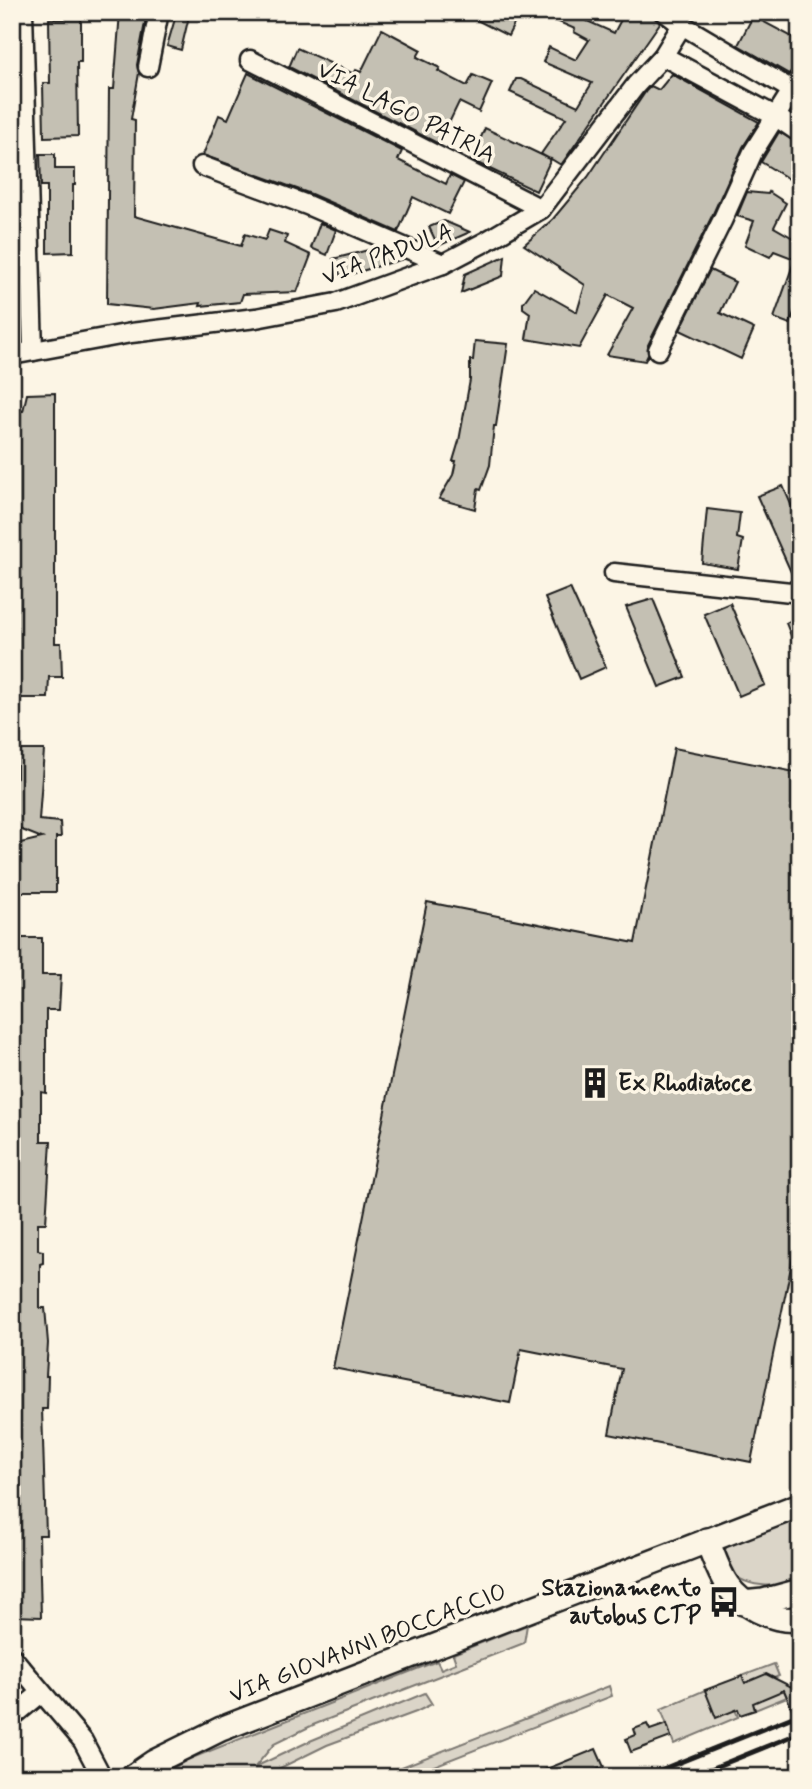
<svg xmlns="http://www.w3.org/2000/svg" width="812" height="1789" font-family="Mynerve,sans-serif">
	<rect width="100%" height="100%" fill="#fcf5e5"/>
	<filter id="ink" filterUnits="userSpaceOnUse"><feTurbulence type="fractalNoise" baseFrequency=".0143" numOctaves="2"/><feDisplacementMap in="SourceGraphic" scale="14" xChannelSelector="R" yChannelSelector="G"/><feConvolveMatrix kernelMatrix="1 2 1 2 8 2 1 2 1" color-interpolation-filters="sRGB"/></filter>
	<g filter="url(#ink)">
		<!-- green -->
		<g fill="#dbd5c8" stroke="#7c7872" stroke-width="2">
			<path d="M800 1517V1579C780 1589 740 1589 728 1567 724 1559 722 1554 727 1546Z"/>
			<path d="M527 1625 524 1643 313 1725 274 1744 255 1767 310 1741 425 1693 432 1704 416 1712 327 1745 262 1777H160L187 1760 437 1661 441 1669 456 1663 453 1654Z"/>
			<path d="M774 1664 779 1676 774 1678 777 1685 781 1684 787 1697 755 1710 742 1676Z"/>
			<path d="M725 1683 738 1717 674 1744 661 1709 705 1690 709 1699Z"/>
			<path d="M609 1686 612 1696 406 1777H376Z"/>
		</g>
		<!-- building -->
		<g fill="#c4c0b3" stroke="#1c1c1c" stroke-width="2">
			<path d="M120 12H147L137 65 139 73 131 119 135 120 134 216 241 246 245 234 265 240 269 230 287 236 285 243 311 255 297 292 243 294 240 302 200 306 201 303 154 309 107 304 109 89H114Z"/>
			<path d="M177 12H190L181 50 167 46Z"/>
			<path d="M461 12H520L508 36Z"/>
			<path d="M536 12H580L578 17 614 33 625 12H648L660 23 561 165 551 159 536 191 471 160 485 128 550 159 541 154 566 118 510 92 516 79H521L578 106 592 83 543 62 549 47 576 60 589 40 574 32 575 29Z"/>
			<path d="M753 16 800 41V67L794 68 789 74 738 45Z"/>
			<path d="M49 19H81V62H77L78 136 44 137 43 83H50Z"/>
			<path d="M382 29 421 50 417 57 440 68 438 71 467 86 473 75 492 83 479 112 459 102 439 144 289 67 297 48 354 74 356 70 361 72Z"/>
			<path d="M248 73 402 151 398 160 446 184 450 175 464 182 448 214 413 197 398 232 311 194 203 155 219 115 228 119Z"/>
			<path d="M672 74 759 122 743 147 712 216 648 345V355L645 361 607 355 633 308 608 295 579 348 526 339 530 313 523 308V303L534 288 577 312 585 285 524 245 553 219 588 177 646 91 651 86 659 90Z"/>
			<path d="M779 132 800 144V181L790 176 789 179 761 162Z"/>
			<path d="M40 154H55V169H75V185H73V252L47 253V186H41Z"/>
			<path d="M747 192 768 194 769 192 786 203 774 227 800 242V295L790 324 774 318 795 259 774 251 770 257 745 245 754 221 737 216Z"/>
			<path d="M444 221 470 232 438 246 429 227Z"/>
			<path d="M320 223 336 230 327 255 311 248Z"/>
			<path d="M376 248 403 259 341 277 333 259Z"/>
			<path d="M505 256 503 276 461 293 465 274Z"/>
			<path d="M710 270 735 282 720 313 754 329 741 359 680 330Z"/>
			<path d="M475 341 508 344 496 426H494L490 465 481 490 478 489 475 509 439 499 453 475 456 461H453L459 441 470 380V360H473Z"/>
			<path d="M55 393V643H61L62 677H49L48 698H17V577L12 509V411H23L27 394Z"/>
			<path d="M783 486 800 525V582L795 581 757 496Z"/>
			<path d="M707 509 740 513 737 538 743 540 738 569 702 563Z"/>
			<path d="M570 588 606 667 579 679 545 598Z"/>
			<path d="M653 599 685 677 659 687 626 607Z"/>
			<path d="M730 603 765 685 739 696 704 614Z"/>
			<path d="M800 616V656H799L786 623Z"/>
			<path d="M674 748 800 773V1223L751 1462 609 1434 622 1369 521 1349 510 1403 333 1368 427 902 635 943Z"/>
			<path d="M17 750H44L39 820 60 822 61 837H56V892H12V845L42 838 12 826V780L17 778Z"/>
			<path d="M16 938H42V975H61L59 1010H46V1093L41 1092V1141H51L46 1223H38V1250L43 1251V1263L40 1264V1308H45L48 1343 46 1376H48L47 1409H42L46 1535H39L41 1617 14 1616 12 1605V1140H14L12 1015 17 974Z"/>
			<path d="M766 1674 800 1691V1728L784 1690 753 1703 755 1710 740 1715 738 1709 716 1718 705 1690 742 1676 745 1683Z"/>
			<path d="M647 1724 650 1730 667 1724 671 1737 631 1752 626 1739 636 1735 634 1729Z"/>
			<path d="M596 1749 604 1767 578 1777H527Z"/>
		</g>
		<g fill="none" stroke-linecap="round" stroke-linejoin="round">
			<defs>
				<g id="minor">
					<path d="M23 12 33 351"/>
					<path d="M665 12 682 25 792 90"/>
					<path d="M663 56 775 116 800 133"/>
					<path d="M250 60 541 209"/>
					<path d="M148 67 159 12"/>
					<path d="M202 166 307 205 443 264"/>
					<path d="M658 350 722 221 753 152 800 78"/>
					<path d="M12 355 131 333 256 318 336 303 443 264 485 242 541 209 636 85 663 56 682 25"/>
					<path d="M614 573 800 593"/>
					<path d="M12 1657 83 1741 102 1777"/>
					<path d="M12 1717 41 1693"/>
				</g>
				<g id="tertiary">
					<path d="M707 1540C720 1572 724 1593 757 1610 772 1617 783 1621 800 1619"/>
					<path d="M743 1603 763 1601 800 1591"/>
					<path d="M132 1777 154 1762 221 1729 800 1505"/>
				</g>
			</defs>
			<!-- minor casing -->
			<use href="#minor" stroke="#1c1c1c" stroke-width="23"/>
			<!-- tertiary casing -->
			<use href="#tertiary" stroke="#1c1c1c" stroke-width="28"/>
			<!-- minor -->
			<use href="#minor" stroke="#fcf5e5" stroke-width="18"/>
			<!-- tertiary -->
			<use href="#tertiary" stroke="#fcf5e5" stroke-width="23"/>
			<!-- rail -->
			<g stroke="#1c1c1c" stroke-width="5">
				<path d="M643 1777 800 1714"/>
				<path d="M691 1777 800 1733"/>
			</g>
		</g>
	</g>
	<!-- icons -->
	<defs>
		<symbol id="building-bare" viewBox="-9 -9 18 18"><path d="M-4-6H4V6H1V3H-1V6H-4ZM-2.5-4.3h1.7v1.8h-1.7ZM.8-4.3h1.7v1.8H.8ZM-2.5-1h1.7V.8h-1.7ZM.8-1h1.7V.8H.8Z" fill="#1c1c1c" stroke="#fcf5e5" stroke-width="2.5" paint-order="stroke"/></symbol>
		<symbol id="bus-bare" viewBox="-9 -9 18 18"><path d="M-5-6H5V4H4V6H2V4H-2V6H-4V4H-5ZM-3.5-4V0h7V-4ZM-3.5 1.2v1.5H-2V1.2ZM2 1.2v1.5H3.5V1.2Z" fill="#1c1c1c" stroke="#fcf5e5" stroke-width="2.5" paint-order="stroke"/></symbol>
	</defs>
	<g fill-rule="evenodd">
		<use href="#building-bare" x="573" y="1061" width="44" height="44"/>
		<use href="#bus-bare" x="702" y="1580" width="44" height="44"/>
	</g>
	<g text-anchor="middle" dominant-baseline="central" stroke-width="7" stroke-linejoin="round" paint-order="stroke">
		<!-- street labels -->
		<g font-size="24" fill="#1c1c1c" stroke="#fcf5e5">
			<text transform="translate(406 113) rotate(27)">VIA LAGO PATRIA</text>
			<text transform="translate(388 255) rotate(-20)">VIA PADULA</text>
			<text transform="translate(368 1644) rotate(-21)">VIA GIOVANNI BOCCACCIO</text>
		</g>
		<!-- poi labels -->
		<g font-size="24" font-weight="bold" fill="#1c1c1c" stroke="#fcf5e5" text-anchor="start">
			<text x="618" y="1083">Ex Rhodiatoce</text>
			<text x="701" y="1588" text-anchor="end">Stazionamento<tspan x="701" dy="28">autobus CTP</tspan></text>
		</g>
	</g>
	<!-- margin -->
	<rect width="812" height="1789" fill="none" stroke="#fcf5e5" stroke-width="42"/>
	<rect x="21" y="21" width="770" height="1747" fill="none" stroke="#1c1c1c" stroke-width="2.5" filter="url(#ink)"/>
</svg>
